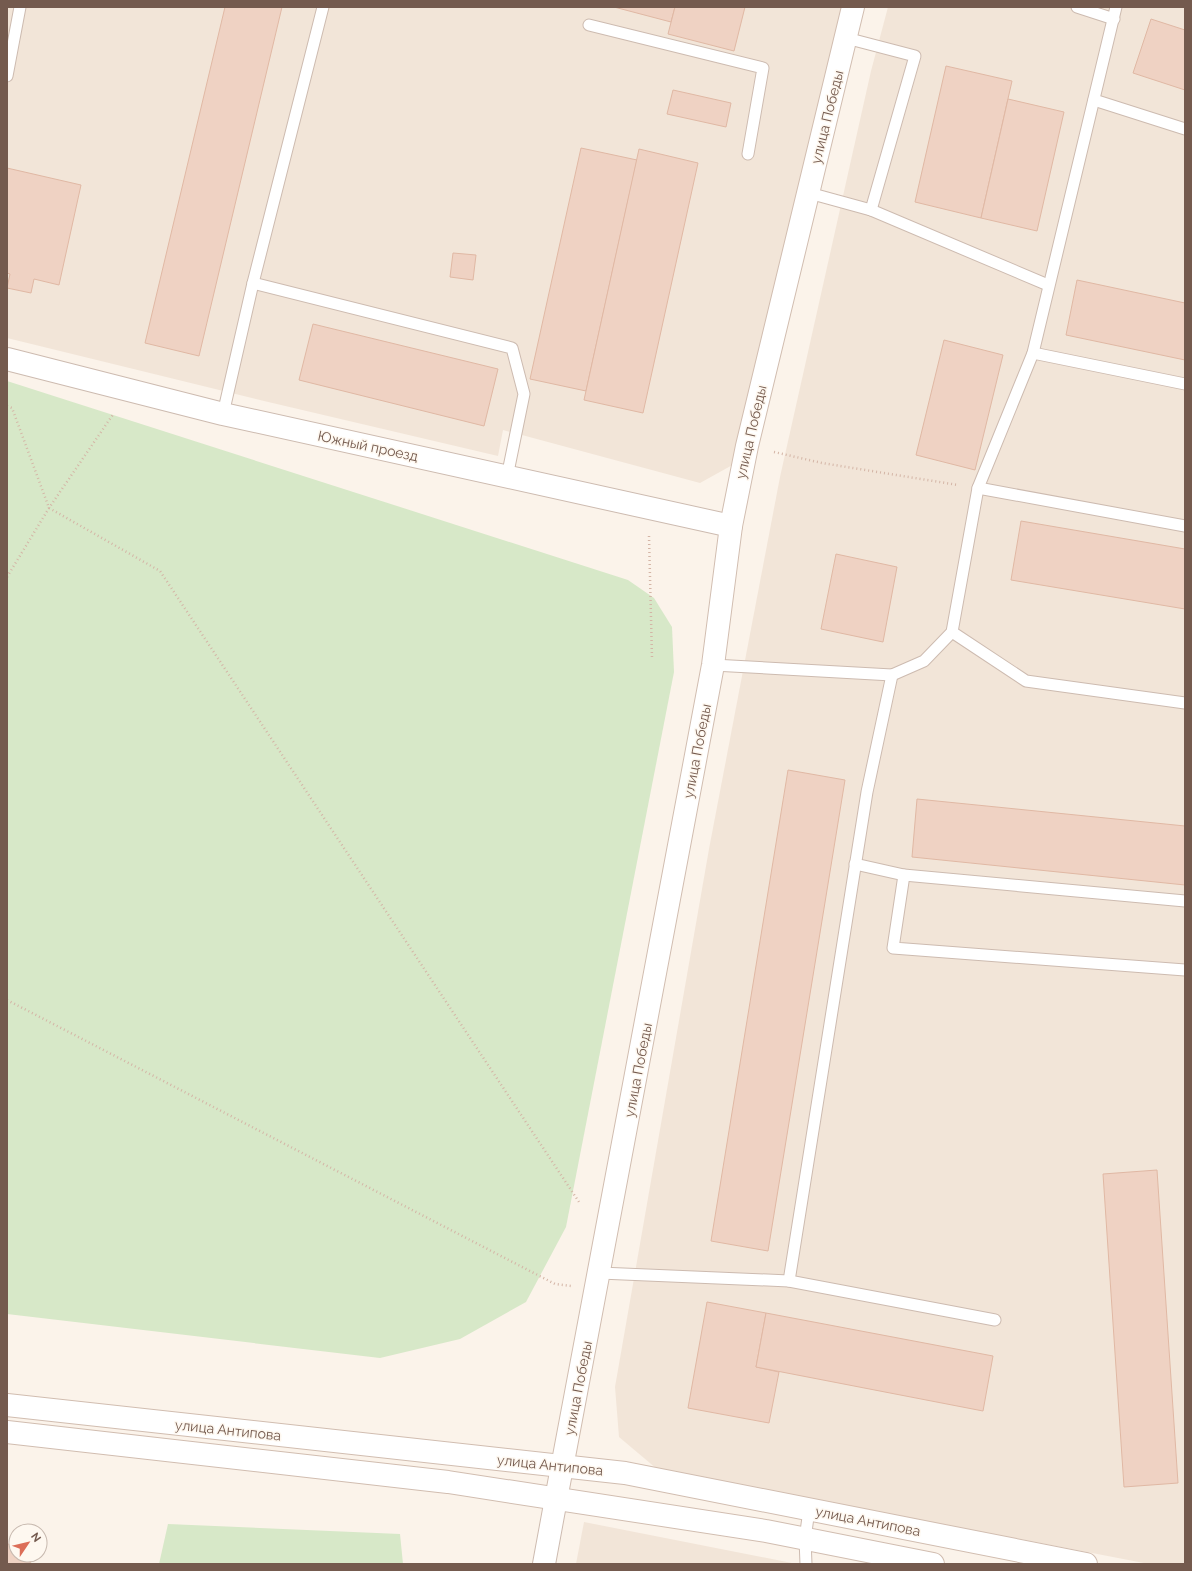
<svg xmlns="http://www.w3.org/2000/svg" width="1192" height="1571" font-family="Raleway,sans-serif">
	<rect width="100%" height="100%" fill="#fbf3ea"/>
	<!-- residential -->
	<g fill="#f2e5d8">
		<path d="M7 7H847L736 463 700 483 503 430 498 456 264 401 7 338Z"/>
		<path d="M888 7H1185V1564H1149L657 1469 619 1437 615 1387 709 849 780 477 871 71Z"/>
		<path d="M584 1522 797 1564H576Z"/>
	</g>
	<!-- green -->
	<g fill="#d7e8c8">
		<path d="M7 381 628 580 654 598 672 627 674 672 566 1227 526 1302 460 1339 380 1358 7 1314Z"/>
		<path d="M168 1524 400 1534 403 1564H159Z"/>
	</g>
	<!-- building -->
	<g fill="#efd2c3" stroke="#e0b8a4">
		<path d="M225 7H282L199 356 145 343Z"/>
		<path d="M614 7H675L671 22Z"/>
		<path d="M675 7H745L734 51 668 34Z"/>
		<path d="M1151 19 1185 30V90L1133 73Z"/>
		<path d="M946 66 1012 81 981 218 915 202Z"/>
		<path d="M673 90 731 103 726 127 667 114Z"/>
		<path d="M1008 99 1064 112 1037 231 981 218Z"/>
		<path d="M581 148 637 160 586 391 530 379Z"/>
		<path d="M639 149 698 163 643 413 584 400Z"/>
		<path d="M7 168 81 185 59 285 34 279 31 293 7 288 10 274 7 273Z"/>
		<path d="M453 253 476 255 473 280 450 277Z"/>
		<path d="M1077 280 1185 303V360L1066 335Z"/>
		<path d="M313 324 498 369 484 426 299 380Z"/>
		<path d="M944 340 1003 355 975 470 916 455Z"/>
		<path d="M1021 521 1185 549V609L1011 580Z"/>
		<path d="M836 554 897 567 883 642 821 629Z"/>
		<path d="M788 770 845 780 768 1251 711 1241Z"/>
		<path d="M917 799 1185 826V885L912 857Z"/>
		<path d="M1157 1170 1178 1483 1124 1487 1103 1174Z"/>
		<path d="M707 1302 766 1313 756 1367 779 1372 769 1423 688 1408Z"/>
		<path d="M766 1313 993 1356 983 1411 756 1367Z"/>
		<path d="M7 1544 16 1545V1555H31L30 1564H7Z"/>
	</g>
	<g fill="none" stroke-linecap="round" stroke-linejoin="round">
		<defs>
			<g id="lane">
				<path d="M1077 7 1114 19"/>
				<path d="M589 25 763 68 748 154"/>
				<path d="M846 38 915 56 871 210"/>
				<path d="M7 76 20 7"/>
				<path d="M1094 100 1185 129"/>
				<path d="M809 193 871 210 1048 285"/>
				<path d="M253 283 512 348 524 394 507 477"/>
				<path d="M1033 353 1185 384"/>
				<path d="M223 414 253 283 323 7"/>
				<path d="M978 488 1185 526"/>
				<path d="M952 632 1026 681 1185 703"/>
				<path d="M713 665 892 675 924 661 952 632 978 488 1033 353 1116 7"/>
				<path d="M892 675 867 792 789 1281 995 1320"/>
				<path d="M855 864 904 875 893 948 1185 970"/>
				<path d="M904 875 1185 901"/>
				<path d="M600 1273 789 1281"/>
				<path d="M806 1564 805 1539 809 1510"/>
			</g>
			<g id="street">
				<path d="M7 359 223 414 731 526"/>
				<path d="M544 1564 556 1499"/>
			</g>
			<g id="secondary">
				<path d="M7 1405 625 1473 1086 1564"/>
				<path d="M7 1432 448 1482 766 1531 933 1564"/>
				<path d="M556 1499 713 665 731 526 747 446 853 7"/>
			</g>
		</defs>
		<!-- lane casing -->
		<use href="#lane" stroke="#cdbbb0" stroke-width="13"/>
		<!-- street casing -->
		<use href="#street" stroke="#cdbbb0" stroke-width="24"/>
		<!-- secondary casing -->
		<use href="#secondary" stroke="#d1bdb0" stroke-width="24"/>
		<!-- path -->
		<g stroke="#d4b5a6" stroke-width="2.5" stroke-dasharray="1 3" stroke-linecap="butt">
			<path d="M7 406 12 408 49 508 160 571 579 1202"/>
			<path d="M774 452 822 463 958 485"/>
			<path d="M649 536 652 658"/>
			<path d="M7 577 49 508 114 413"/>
			<path d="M7 1000 555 1284 571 1286"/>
		</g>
		<!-- lane -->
		<use href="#lane" stroke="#fff" stroke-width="11"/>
		<!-- street -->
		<use href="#street" stroke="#fff" stroke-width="22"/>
		<!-- secondary -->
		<use href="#secondary" stroke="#fff" stroke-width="22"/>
	</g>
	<g text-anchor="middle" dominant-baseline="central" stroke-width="3" stroke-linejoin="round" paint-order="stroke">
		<!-- street labels -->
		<g font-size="14" fill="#745a4e" stroke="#fef8f0">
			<text transform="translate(827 117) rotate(-76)">улица Победы</text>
			<text transform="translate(751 432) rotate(-77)">улица Победы</text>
			<text transform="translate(368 446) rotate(12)">Южный проезд</text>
			<text transform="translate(697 751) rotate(-79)">улица Победы</text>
			<text transform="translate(638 1070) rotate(-79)">улица Победы</text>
			<text transform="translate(578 1388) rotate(-79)">улица Победы</text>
			<text transform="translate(228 1430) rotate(6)">улица Антипова</text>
			<text transform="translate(550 1465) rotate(6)">улица Антипова</text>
			<text transform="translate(868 1521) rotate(11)">улица Антипова</text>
		</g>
	</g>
	<!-- border -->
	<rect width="1192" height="1571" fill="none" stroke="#745a4e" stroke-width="16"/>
	<!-- north arrow -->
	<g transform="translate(28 1543) rotate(55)"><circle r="19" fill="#fef8f0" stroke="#c7b9af"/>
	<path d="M0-3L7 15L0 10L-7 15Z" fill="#dc6e58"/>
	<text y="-6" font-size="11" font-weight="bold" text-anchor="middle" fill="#745a4e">N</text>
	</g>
</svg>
